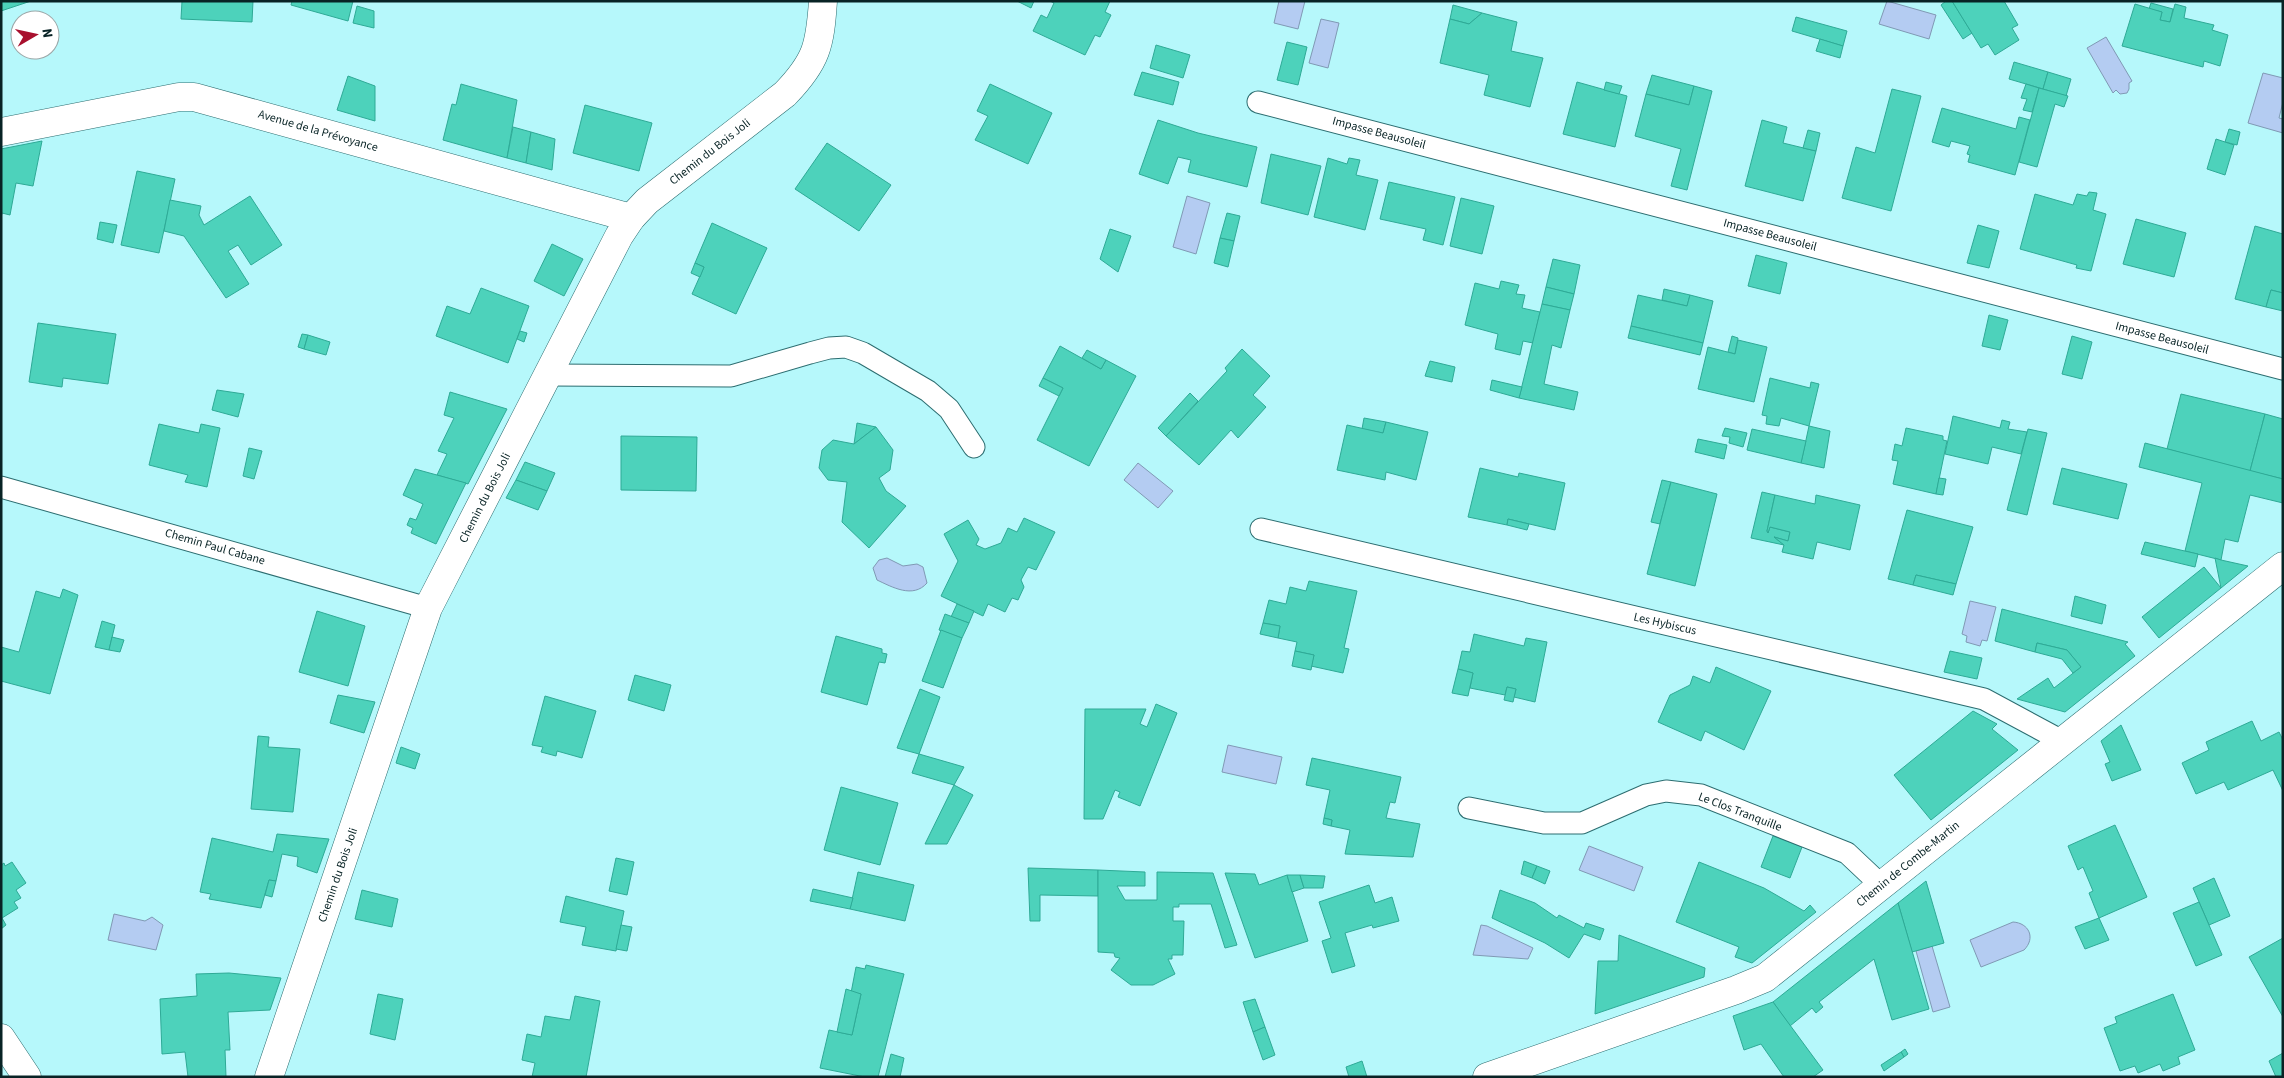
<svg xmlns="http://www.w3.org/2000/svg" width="2284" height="1078" font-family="'Source Sans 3',sans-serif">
	<rect width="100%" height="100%" fill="#b6f8fb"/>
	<!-- water -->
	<g fill="#b4ccf2" stroke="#8099b4">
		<path d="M1279 1H1305L1298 29 1274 23Z"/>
		<path d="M1887 1 1936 15 1929 39 1879 24Z"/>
		<path d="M1321 19 1339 23 1328 68 1309 63Z"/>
		<path d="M2106 37 2132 81 2129 83V89L2127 93 2120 94 2116 90 2113 93 2087 48Z"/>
		<path d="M2263 73 2283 78V102L2279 118 2283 119V133L2248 123Z"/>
		<path d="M1187 196 1210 203 1196 254 1173 247Z"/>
		<path d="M1138 463 1173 491 1158 508 1124 480Z"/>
		<path d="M887 558 903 566 917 564 923 567 927 583C913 599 892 587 877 580L873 568 879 560Z"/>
		<path d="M1970 601 1996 607 1987 641 1982 640 1980 646 1966 642 1967 636 1962 634Z"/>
		<path d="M1228 745 1282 757 1276 784 1222 772Z"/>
		<path d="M1589 846 1643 867 1634 891 1579 870Z"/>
		<path d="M114 914 145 921 152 917 163 925 156 950 108 940Z"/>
		<path d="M2013 922C2029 923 2036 938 2024 950L1981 967 1970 940Z"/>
		<path d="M1481 925 1487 926 1533 948 1528 959 1473 955Z"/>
		<path d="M1932 946 1950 1007 1933 1012 1916 951Z"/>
	</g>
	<!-- building -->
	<g fill="#4dd2bb" stroke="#2eaa96">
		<path d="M1 1H31L1 11Z"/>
		<path d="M182 1H253L252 22 181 19Z"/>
		<path d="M292 1H353L348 21 291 5Z"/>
		<path d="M1017 1H1034L1031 8Z"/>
		<path d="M1050 1H1110L1105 12 1111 15 1100 37 1095 35 1085 55 1033 31 1041 15 1047 18 1054 3Z"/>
		<path d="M1946 1H1952L1972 33 1963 39 1941 5Z"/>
		<path d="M1952 1H2004L2018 25 2012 28 2019 40 1995 55 1988 44 1981 48Z"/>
		<path d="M2151 3 2173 9 2170 22 2160 20 2162 12 2149 9Z"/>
		<path d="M2135 4 2162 12 2160 20 2170 22 2175 4 2186 7 2184 18 2214 25 2212 30 2228 35 2220 66 2204 61 2203 67 2122 46Z"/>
		<path d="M1453 5 1482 13 1469 24 1450 19Z"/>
		<path d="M357 6 374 11V28L353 23Z"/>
		<path d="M1482 13 1517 22 1511 51 1543 58 1530 107 1484 95 1489 75 1440 63 1450 19 1469 24Z"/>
		<path d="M1796 17 1847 31 1843 46 1792 31Z"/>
		<path d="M1820 39 1843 46 1840 58 1816 51Z"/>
		<path d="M1287 42 1307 47 1298 85 1277 80Z"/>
		<path d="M1156 45 1190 55 1183 78 1150 68Z"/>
		<path d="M2014 62 2048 72 2043 89 2009 79Z"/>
		<path d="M1142 72 1179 82 1173 105 1134 95Z"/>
		<path d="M2048 72 2071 79 2066 96 2043 89Z"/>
		<path d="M1652 75 1694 86 1689 105 1646 94Z"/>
		<path d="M348 76 375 86V121L337 110Z"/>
		<path d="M1577 82 1627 96 1615 147 1563 134Z"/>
		<path d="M1606 82 1622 86 1619 94 1604 90Z"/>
		<path d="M461 84 517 100 507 158 443 140 452 104 456 105Z"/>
		<path d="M990 84 1052 113 1028 164 975 140 988 116 977 111Z"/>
		<path d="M2026 84 2039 88 2032 112 2023 110 2027 99 2021 98Z"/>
		<path d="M1694 86 1712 91 1687 190 1671 186 1681 149 1635 136 1646 94 1689 105Z"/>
		<path d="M2039 88 2068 96 2064 107 2055 104 2037 167 2019 162Z"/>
		<path d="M1892 89 1921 96 1891 211 1842 198 1856 147 1875 153Z"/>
		<path d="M585 105 652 123 639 171 573 153Z"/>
		<path d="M1942 108 2016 129 2019 117 2030 120 2015 175 1968 162 1970 155 1967 154 1970 146 1951 141 1949 147 1932 142Z"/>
		<path d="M1158 120 1198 133 1257 147 1247 187 1188 172 1191 160 1178 157 1168 184 1139 174Z"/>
		<path d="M1762 120 1787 127 1783 143 1816 151 1803 201 1745 186Z"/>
		<path d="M513 127 531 132 526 163 507 158Z"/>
		<path d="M2229 129 2240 132 2237 145 2225 142Z"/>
		<path d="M1808 130 1820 133 1816 151 1803 148Z"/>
		<path d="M531 132 555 139 552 170 526 163Z"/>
		<path d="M2216 139 2234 145 2225 175 2207 169Z"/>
		<path d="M42 141 33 186 16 183 10 215 2 213 1 218V149Z"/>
		<path d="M827 143 891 185 859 231 795 189Z"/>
		<path d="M1271 154 1321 166 1308 215 1261 203Z"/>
		<path d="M1328 158 1347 164 1349 158 1360 160 1356 175 1378 180 1365 230 1314 217Z"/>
		<path d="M137 171 175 179 159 253 121 245Z"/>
		<path d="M1389 182 1455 197 1443 245 1423 240 1426 229 1380 219Z"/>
		<path d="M2089 192 2097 193 2093 210 2106 214 2091 271 2076 268 2077 265 2020 249 2035 194 2073 205 2077 194 2087 196Z"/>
		<path d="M250 196 282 245 251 265 238 245 228 251 249 284 226 298 184 236 164 231 170 200 201 206 199 215 204 225Z"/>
		<path d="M1461 198 1494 206 1482 254 1450 246Z"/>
		<path d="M1227 213 1240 216 1234 241 1220 238Z"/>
		<path d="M2136 219 2186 233 2174 277 2123 264Z"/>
		<path d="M100 222 117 225 113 243 97 239Z"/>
		<path d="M712 223 767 248 736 314 692 294 704 267 695 263Z"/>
		<path d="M1978 225 1999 231 1989 268 1967 263Z"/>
		<path d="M2255 226 2283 234V293L2271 290 2266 307 2235 299Z"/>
		<path d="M1110 229 1131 236 1118 272 1100 259Z"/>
		<path d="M1220 238 1234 241 1228 267 1214 263Z"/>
		<path d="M552 244 583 259 564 296 534 281Z"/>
		<path d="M1756 255 1787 263 1780 294 1748 286Z"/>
		<path d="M1553 259 1580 265 1574 294 1546 287Z"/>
		<path d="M695 263 704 267 700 277 691 273Z"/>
		<path d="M1501 281 1519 285 1516 294 1525 295 1522 308 1540 312 1533 343 1523 341 1520 355 1495 349 1498 334 1465 325 1475 283 1499 289Z"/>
		<path d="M1546 287 1574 294 1570 310 1542 304Z"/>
		<path d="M481 288 529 306 508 363 436 336 447 306 470 314Z"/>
		<path d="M1664 289 1690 295 1687 306 1662 300Z"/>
		<path d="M2271 290 2283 293V311L2266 307Z"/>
		<path d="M1638 295 1687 306 1690 295 1713 301 1703 343 1631 326Z"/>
		<path d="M1542 304 1570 310 1561 348 1552 345 1544 384 1578 392 1574 410 1519 398Z"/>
		<path d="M1989 315 2008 320 2000 350 1982 346Z"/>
		<path d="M38 323 116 334 108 384 63 378 62 387 29 382Z"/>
		<path d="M1631 326 1703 343 1700 355 1628 338Z"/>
		<path d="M520 331 527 333 524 342 517 339Z"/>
		<path d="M302 334 308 335 304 349 298 347Z"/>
		<path d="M308 335 330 342 326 355 304 349Z"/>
		<path d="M1732 336 1738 338 1735 354 1728 352Z"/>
		<path d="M2072 336 2092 342 2082 379 2062 374Z"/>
		<path d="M1738 340 1767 347 1754 402 1698 389 1708 347 1735 354Z"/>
		<path d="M1060 346 1101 369 1106 360 1136 376 1089 466 1037 440 1063 388 1043 378Z"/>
		<path d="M1242 349 1270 376 1253 395 1266 407 1238 438 1231 430 1199 465 1166 436 1227 371 1225 368Z"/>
		<path d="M1087 350 1106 360 1101 369 1082 358Z"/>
		<path d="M1430 361 1455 367 1452 382 1425 376Z"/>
		<path d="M1043 378 1063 388 1059 396 1039 386Z"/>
		<path d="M1770 378 1810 388 1811 382 1819 384 1809 426 1781 418 1779 426 1766 424 1767 416 1762 415Z"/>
		<path d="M1492 380 1522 387 1519 398 1490 390Z"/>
		<path d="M217 390 244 394 238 417 212 410Z"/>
		<path d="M450 392 507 409 468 484 437 475 447 454 438 451 454 418 444 415Z"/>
		<path d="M1190 393 1198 401 1166 436 1158 428Z"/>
		<path d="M2181 394 2265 414 2250 471 2167 449Z"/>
		<path d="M2265 414 2283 419V479L2250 471Z"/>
		<path d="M1953 416 2000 428 2002 420 2010 422 2008 429 2027 432 2021 454 1992 447 1988 464 1945 454Z"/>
		<path d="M1364 418 1386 422 1383 433 1362 429Z"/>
		<path d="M1386 422 1428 432 1416 480 1386 472 1385 480 1337 470 1347 425 1383 433Z"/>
		<path d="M857 423 876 427 854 444Z"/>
		<path d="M159 424 199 433 201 424 220 428 207 487 185 482 188 475 149 465Z"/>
		<path d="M1809 426 1830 431 1824 468 1801 463Z"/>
		<path d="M876 427 893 450 890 470 879 478 886 491 906 506 869 548 842 522 847 482 828 480 819 468 822 450 833 440 854 444Z"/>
		<path d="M1725 428 1747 433 1743 447 1729 443 1730 437 1722 436Z"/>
		<path d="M1906 428 1943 436V440L1947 441 1936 494 1893 484 1898 461 1892 460 1895 444 1902 446Z"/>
		<path d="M1752 429 1806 441 1801 463 1747 450Z"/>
		<path d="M2028 429 2047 433 2027 515 2007 510Z"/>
		<path d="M621 436 697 437 696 491 621 490Z"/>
		<path d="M1698 439 1727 445 1724 459 1695 452Z"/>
		<path d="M2145 443 2283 479V503L2250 495 2238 542 2225 539 2221 560 2185 551 2202 483 2139 467Z"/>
		<path d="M249 448 262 451 254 479 243 476Z"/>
		<path d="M525 462 555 473 547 491 516 480Z"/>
		<path d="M1480 468 1518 477 1519 473 1565 483 1555 530 1508 519 1507 525 1468 517Z"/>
		<path d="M2062 468 2127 484 2118 519 2053 504Z"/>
		<path d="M415 469 466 483 436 544 411 533 413 528 407 525 410 518 416 520 423 504 403 495Z"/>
		<path d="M1939 478 1946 479 1943 495 1936 494Z"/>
		<path d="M516 480 547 491 538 510 506 498Z"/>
		<path d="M1662 480 1671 482 1660 524 1651 522Z"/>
		<path d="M1671 482 1717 494 1695 586 1647 574Z"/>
		<path d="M1762 492 1775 495 1767 531 1768 533 1770 527 1790 532 1788 541 1774 537 1784 545 1751 538Z"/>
		<path d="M1775 495 1815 504 1816 495 1860 505 1850 550 1817 542 1813 559 1782 552 1784 545 1774 537 1788 541 1790 532 1770 527 1768 533 1767 531Z"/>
		<path d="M1907 510 1973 527 1956 584 1916 575 1913 585 1888 579Z"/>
		<path d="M1024 518 1055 532 1036 570 1028 567 1021 580 1024 587 1018 600 1012 598 1005 612 988 604 983 616 941 596 958 561 944 534 968 520 979 539 976 545 985 549 1001 543 1008 528 1017 532Z"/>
		<path d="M1508 519 1529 524 1527 530 1507 525Z"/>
		<path d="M2145 542 2198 554 2195 567 2141 554Z"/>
		<path d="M2215 558 2221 560 2248 566 2221 588Z"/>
		<path d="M2204 567 2221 588 2159 638 2142 617Z"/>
		<path d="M1916 575 1956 584 1953 595 1913 585Z"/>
		<path d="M1309 581 1357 591 1344 648 1349 649 1343 673 1311 666 1314 655 1295 651 1297 642 1278 638 1280 626 1263 623 1269 600 1286 604 1290 587 1306 591Z"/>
		<path d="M63 589 78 595 50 694 1 681V647L19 652 36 591 60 598Z"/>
		<path d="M2075 596 2106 605 2102 624 2071 616Z"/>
		<path d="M957 604 974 611 969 623 951 617Z"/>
		<path d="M2002 609 2128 642 2125 644 2135 656 2065 712 2017 699 2048 678 2054 688 2081 667 2067 650 2037 643 2035 652 1995 641Z"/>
		<path d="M317 611 365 626 348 686 299 672Z"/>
		<path d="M945 614 969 623 962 638 939 630Z"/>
		<path d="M102 621 115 625 109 650 95 647Z"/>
		<path d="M1263 623 1280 626 1278 638 1260 634Z"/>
		<path d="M941 630 962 638 943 688 922 681Z"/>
		<path d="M1474 634 1524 646 1526 638 1547 642 1535 702 1514 697 1516 689 1507 687 1505 695 1470 688 1473 673 1458 669 1462 651 1470 652Z"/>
		<path d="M836 636 882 649V653L887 654 885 663 879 662 867 705 821 692Z"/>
		<path d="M112 637 124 640 120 652 109 650Z"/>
		<path d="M2037 643 2067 650 2081 667 2073 673 2062 659 2035 652Z"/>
		<path d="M1295 651 1314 655 1311 670 1292 666Z"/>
		<path d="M1950 651 1982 658 1977 679 1944 672Z"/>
		<path d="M1716 667 1771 691 1744 750 1705 731 1701 741 1658 722 1670 695 1690 685 1693 676 1710 683Z"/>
		<path d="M1458 669 1473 673 1468 696 1452 693Z"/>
		<path d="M635 675 671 685 664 711 628 700Z"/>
		<path d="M1507 687 1516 689 1513 702 1504 700Z"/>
		<path d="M920 689 940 697 919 754 897 748Z"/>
		<path d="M338 695 375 702 364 733 330 723Z"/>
		<path d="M545 696 596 711 582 758 557 751 556 756 541 752 543 747 532 745Z"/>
		<path d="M1156 704 1177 713 1140 806 1118 797 1120 792 1115 790 1103 819H1084L1085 709H1146L1140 724 1147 727Z"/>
		<path d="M1973 711 1997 724 1992 729 2018 750 1931 820 1894 775Z"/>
		<path d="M2252 721 2261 741 2279 732 2283 740V791L2273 770 2228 790 2224 782 2196 794 2182 763 2209 750 2206 742Z"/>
		<path d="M2121 725 2141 770 2112 781 2105 764 2110 762 2101 741Z"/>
		<path d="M258 736 269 737 268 747 300 749 293 812 251 809Z"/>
		<path d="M401 747 420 754 415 769 396 763Z"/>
		<path d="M919 754 964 767 954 785 912 773Z"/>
		<path d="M1312 758 1401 777 1395 803 1390 802 1386 818 1420 824 1413 857 1345 854 1350 830 1331 826 1332 820 1324 818 1330 790 1306 785Z"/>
		<path d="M954 785 973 795 947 844H925Z"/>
		<path d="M841 787 898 803 880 865 824 850Z"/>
		<path d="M1324 818 1332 820 1331 826 1323 824Z"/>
		<path d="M2115 825 2147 897 2099 918 2089 893 2093 891 2083 867 2078 870 2068 846Z"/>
		<path d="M277 834 329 839 317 873 297 866 298 857 282 854 276 881 269 880 261 908 209 899 211 894 200 892 212 838 273 852Z"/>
		<path d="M1773 836 1802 847 1790 878 1761 867Z"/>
		<path d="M616 858 634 862 627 895 609 891Z"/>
		<path d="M1524 861 1537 866 1532 878 1521 874Z"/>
		<path d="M12 862 26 883 16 890 21 898 14 902 18 908 2 918 6 925 1 929V865L4 863 5 866Z"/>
		<path d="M1699 862 1764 888 1804 911 1810 905 1816 912 1752 963 1735 957 1739 947 1676 922Z"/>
		<path d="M1537 866 1550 871 1545 884 1532 878Z"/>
		<path d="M1028 868 1098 870V896L1040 895V921H1030Z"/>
		<path d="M1098 870 1145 872V886H1117L1125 900H1157V872L1213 873 1237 945 1225 948 1211 904H1179V907H1173V921H1184L1183 955H1172V959H1168L1175 974 1153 985H1131L1111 970 1120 958 1115 957 1114 953 1098 952Z"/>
		<path d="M858 872 914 885 905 921 850 909Z"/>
		<path d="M1225 873 1255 874 1259 885 1287 875 1308 941 1255 958Z"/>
		<path d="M1287 875H1300L1304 888 1292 892Z"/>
		<path d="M1300 875 1325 876 1323 888H1304Z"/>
		<path d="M2214 878 2230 916 2209 925 2193 888Z"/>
		<path d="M269 880 276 881 272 897 265 895Z"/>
		<path d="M1926 881 1944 943 1912 952 1898 903Z"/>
		<path d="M1369 885 1375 903 1392 897 1399 921 1373 928 1372 925 1345 933 1355 966 1332 973 1322 941 1331 938 1319 902Z"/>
		<path d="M813 889 853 898 850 909 810 901Z"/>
		<path d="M362 890 398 899 392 927 355 919Z"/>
		<path d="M1500 890 1535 903 1557 918 1559 915 1584 928 1586 923 1604 929 1600 940 1584 934 1569 958 1545 943 1492 918Z"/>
		<path d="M566 896 624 911 616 951 582 945 586 927 560 922Z"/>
		<path d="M2199 902 2222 955 2196 966 2173 913Z"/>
		<path d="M1898 903 1929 1009 1892 1020 1874 959 1819 1002 1823 1007 1816 1013 1812 1008 1790 1026 1773 1002Z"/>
		<path d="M2099 918 2109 940 2085 949 2075 927Z"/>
		<path d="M621 925 632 927 627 951 616 949Z"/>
		<path d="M1619 935 1705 968 1704 977 1595 1014 1598 961H1618Z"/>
		<path d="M2283 938V1017L2249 957Z"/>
		<path d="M866 965 904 974 878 1077H865L820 1068 829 1030 852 1035 861 994 851 993 856 967 865 969Z"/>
		<path d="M229 973 281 978 270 1010 228 1012 230 1050H225L226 1077H188L185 1052 162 1054 160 999 197 996 196 974Z"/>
		<path d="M846 989 861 994 852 1035 837 1032Z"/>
		<path d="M378 994 403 999 395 1040 370 1034Z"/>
		<path d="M2173 994 2195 1050 2178 1057 2180 1064 2163 1071 2160 1064 2138 1073 2135 1066 2120 1071 2104 1028 2117 1023 2115 1017Z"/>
		<path d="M575 996 600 1001 586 1077H532L535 1063 522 1060 527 1034 541 1037 545 1016 570 1020Z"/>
		<path d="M1255 999 1265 1027 1253 1032 1243 1002Z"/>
		<path d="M1773 1002 1823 1070 1813 1077H1784L1761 1044 1744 1050 1733 1016Z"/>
		<path d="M1265 1027 1275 1055 1263 1060 1253 1032Z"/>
		<path d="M1905 1049 1908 1054 1904 1057 1901 1052Z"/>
		<path d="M1901 1052 1904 1057 1884 1071 1881 1065Z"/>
		<path d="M2283 1053V1077H2276L2269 1061Z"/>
		<path d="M891 1054 904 1058 900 1077H885Z"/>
		<path d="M1362 1061 1367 1077H1349L1346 1067Z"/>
	</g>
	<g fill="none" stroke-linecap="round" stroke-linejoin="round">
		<defs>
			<g id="lane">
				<path d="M1258 102 2283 369"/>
				<path d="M548 375 731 376 810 353 829 348 846 347 863 353 928 391 949 409 974 447"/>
				<path d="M1 487 428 608"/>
				<path d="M1261 529 1984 699 2062 741"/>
				<path d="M1469 808 1544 823H1582L1646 795 1666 791 1701 795 1847 853 1882 886"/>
			</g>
			<g id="street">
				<path d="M1 132 179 97H194L631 218"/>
				<path d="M1 1038 27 1077"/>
				<path d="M269 1077 428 608 619 236 631 218 647 201 785 94C817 61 820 45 823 1"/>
				<path d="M1487 1077 1736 990 1765 978 2283 566"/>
			</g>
		</defs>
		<!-- lane casing -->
		<use href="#lane" stroke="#2c6d70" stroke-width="23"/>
		<!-- street casing -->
		<use href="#street" stroke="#2c6d70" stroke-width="29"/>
		<!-- lane -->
		<use href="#lane" stroke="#fff" stroke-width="21"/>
		<!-- street -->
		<use href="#street" stroke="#fff" stroke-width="28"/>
	</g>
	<g text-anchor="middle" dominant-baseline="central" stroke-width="5" stroke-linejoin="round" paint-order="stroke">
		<!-- street labels -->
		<g font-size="12" fill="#082325" stroke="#fff">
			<text transform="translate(318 131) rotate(16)">Avenue de la Prévoyance</text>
			<text transform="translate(1379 133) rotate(15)">Impasse Beausoleil</text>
			<text transform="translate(710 152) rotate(-38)">Chemin du Bois Joli</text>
			<text transform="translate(1770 235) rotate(15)">Impasse Beausoleil</text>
			<text transform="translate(2162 338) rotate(15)">Impasse Beausoleil</text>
			<text transform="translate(485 498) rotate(-63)">Chemin du Bois Joli</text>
			<text transform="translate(215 547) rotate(16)">Chemin Paul Cabane</text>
			<text transform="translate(1665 624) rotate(13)">Les Hybiscus</text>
			<text transform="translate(1740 812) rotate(21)">Le Clos Tranquille</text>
			<text transform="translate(1908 864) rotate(-39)">Chemin de Combe-Martin</text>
			<text transform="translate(338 875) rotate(-71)">Chemin du Bois Joli</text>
		</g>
	</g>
	<!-- border -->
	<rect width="2284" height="1078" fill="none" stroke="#082325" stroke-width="5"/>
	<!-- north arrow -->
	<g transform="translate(35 35) rotate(81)"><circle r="24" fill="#ffffff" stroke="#9ca7a8"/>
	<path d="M0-4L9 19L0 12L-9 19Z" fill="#a8102e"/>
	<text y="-8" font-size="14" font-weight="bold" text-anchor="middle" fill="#082325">N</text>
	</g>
</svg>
